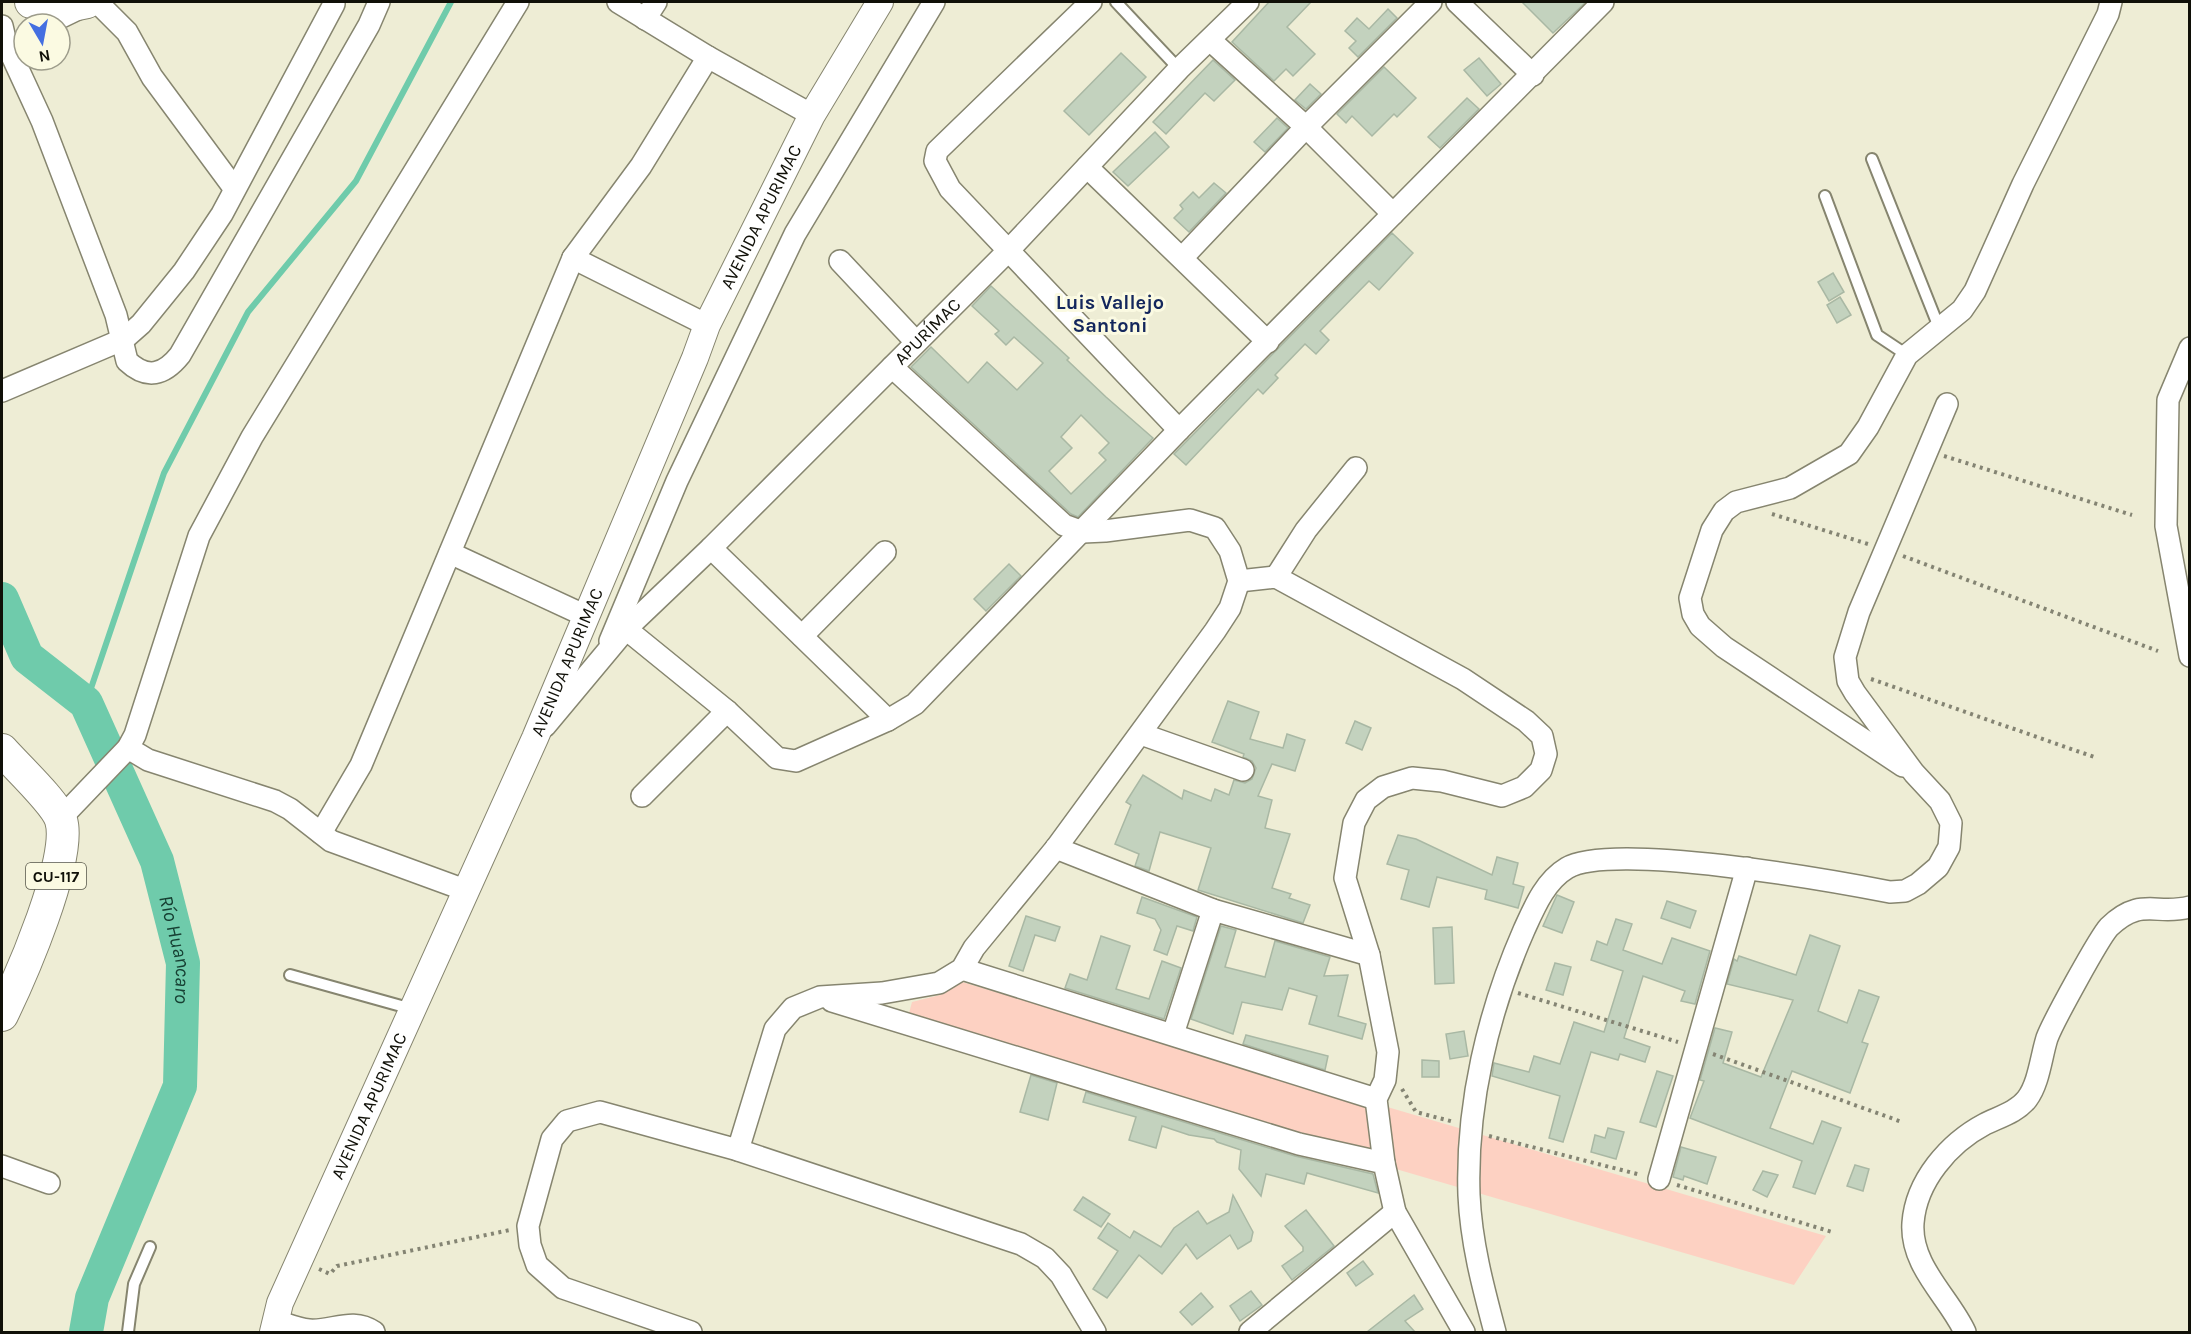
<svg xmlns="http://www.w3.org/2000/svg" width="2191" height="1334" font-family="Karla,sans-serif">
	<rect width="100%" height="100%" fill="#eeedd5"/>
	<!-- green -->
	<path fill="#fdd1c2" d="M962 982 1826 1236 1794 1285 1389 1167 908 1017 912 1002 940 995Z"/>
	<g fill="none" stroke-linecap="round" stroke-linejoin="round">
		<!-- stream -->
		<path stroke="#6fcbab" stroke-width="6" d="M86 703 164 473 248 312 356 181 451 2"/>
		<!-- river -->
		<path stroke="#6fcbab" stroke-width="34" id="s1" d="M2 599 27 657 86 703 157 861 183 963 180 1086 92 1298 86 1332"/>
	</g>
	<!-- building -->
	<g fill="#c3d2be" stroke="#a9b8a4" stroke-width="1.5" fill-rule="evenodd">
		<path d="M1269 2H1311L1287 27 1315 54 1293 76 1286 69 1274 81 1232 42Z"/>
		<path d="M1522 2H1586L1553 33Z"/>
		<path d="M1388 9 1397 18 1358 57 1349 48 1356 41 1345 31 1357 18 1369 29Z"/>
		<path d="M1121 53 1146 77 1089 135 1064 111Z"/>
		<path d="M1479 58 1501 84 1487 96 1464 70Z"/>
		<path d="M1213 60 1235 80 1214 101 1205 93 1166 134 1153 122Z"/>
		<path d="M1384 67 1416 98 1397 117 1394 114 1372 136 1352 116 1346 123 1337 114Z"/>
		<path d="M1310 84 1321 94 1306 109 1295 100Z"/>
		<path d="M1467 98 1479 109 1440 148 1428 137Z"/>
		<path d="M1277 118 1288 128 1265 152 1254 142Z"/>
		<path d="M1155 132 1169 147 1128 186 1113 172Z"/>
		<path d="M1214 183 1226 193 1189 232 1174 218 1183 209 1180 205 1193 192 1199 198Z"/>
		<path d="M1392 233 1413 253 1379 290 1369 281 1320 331 1329 340 1316 354 1305 344 1275 375 1278 378 1263 394 1258 389 1186 465 1174 454Z"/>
		<path d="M1833 273 1844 292 1829 301 1818 282Z"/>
		<path d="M991 286 1069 358 1067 360 1106 397 1153 438 1078 517 1071 514 911 367 931 347 968 383 987 362 1017 390 1043 363 1014 337 1006 345 995 334 999 331 972 306ZM1081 415 1109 443 1099 453 1106 460 1071 494 1049 471 1072 448 1061 437Z"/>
		<path d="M1840 297 1851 315 1837 323 1827 305Z"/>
		<path d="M1009 564 1021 576 986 611 974 599Z"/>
		<path d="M1228 701 1259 712 1250 739 1283 748 1287 734 1305 740 1295 771 1272 764 1258 796 1272 800 1265 828 1290 834 1272 888 1291 894 1289 898 1310 905 1303 923 1198 890 1211 848 1160 832 1149 871 1135 866 1139 854 1115 844 1131 805 1126 802 1143 775 1182 799 1184 790 1211 801 1215 789 1229 795 1234 780 1245 783 1252 779 1256 768 1252 761 1243 757 1244 754 1212 742Z"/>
		<path d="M1355 721 1371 728 1362 750 1346 743Z"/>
		<path d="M1398 835 1416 839 1492 875 1497 857 1518 863 1513 884 1524 887 1518 908 1485 899 1487 890 1437 877 1429 907 1401 899 1409 870 1387 864Z"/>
		<path d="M1557 895 1574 902 1562 933 1543 926Z"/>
		<path d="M1142 897 1197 917 1193 931 1177 926 1167 955 1154 950 1161 930 1155 919 1137 913Z"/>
		<path d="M1667 901 1696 911 1690 928 1661 918Z"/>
		<path d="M1026 916 1060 927 1055 941 1035 935 1023 971 1009 966Z"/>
		<path d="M1616 919 1632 924 1623 950 1662 964 1672 938 1710 951 1695 1004 1681 1001 1685 991 1643 976 1624 1038 1650 1047 1645 1062 1620 1054 1618 1060 1591 1052 1563 1142 1549 1138 1560 1096 1492 1076 1494 1063 1529 1072 1534 1056 1560 1064 1574 1022 1604 1032 1623 971 1591 960 1597 941 1607 945Z"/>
		<path d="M1221 926 1236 930 1225 967 1265 977 1275 941 1330 957 1324 976 1348 975 1338 1016 1366 1024 1362 1039 1309 1024 1317 996 1289 988 1282 1010 1242 1002 1233 1034 1191 1019Z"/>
		<path d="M1452 927 1454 983 1435 984 1433 928Z"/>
		<path d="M1810 935 1840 946 1818 1011 1847 1023 1859 990 1879 997 1862 1042 1868 1044 1850 1093 1792 1071 1770 1128 1813 1144 1822 1121 1841 1128 1815 1194 1793 1187 1802 1161 1690 1118 1704 1081 1700 1080 1715 1028 1732 1032 1723 1063 1761 1077 1793 1000 1727 984 1734 959 1737 961 1739 956 1796 975Z"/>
		<path d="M1101 936 1130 946 1116 989 1149 999 1162 961 1181 968 1164 1019 1065 988 1070 974 1087 980Z"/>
		<path d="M1555 963 1571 967 1563 995 1546 990Z"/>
		<path d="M1464 1031 1468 1056 1450 1059 1446 1034Z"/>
		<path d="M1246 1035 1328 1056 1325 1070 1243 1044Z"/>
		<path d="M1422 1060 1439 1061V1077H1422Z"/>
		<path d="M1657 1071 1673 1076 1656 1127 1640 1122Z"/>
		<path d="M1031 1075 1057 1083 1048 1120 1020 1112Z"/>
		<path d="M1086 1092 1295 1156 1373 1174 1378 1193 1307 1173 1304 1184 1266 1174 1261 1196 1239 1169 1241 1150 1217 1142 1214 1139 1189 1135 1162 1126 1156 1148 1129 1140 1136 1117 1083 1102Z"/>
		<path d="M1608 1128 1624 1132 1616 1159 1591 1152 1595 1135 1605 1138Z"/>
		<path d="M1681 1147 1716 1157 1707 1184 1684 1176 1683 1180 1673 1177Z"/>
		<path d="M1855 1165 1869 1169 1863 1191 1847 1186Z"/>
		<path d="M1763 1171 1778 1175 1767 1197 1753 1190Z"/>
		<path d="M1233 1195 1253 1232 1251 1241 1238 1249 1230 1235 1197 1259 1186 1244 1162 1274 1139 1255 1107 1298 1093 1289 1118 1251 1098 1238 1108 1223 1130 1238 1134 1231 1161 1247 1174 1228 1198 1211 1207 1224 1229 1212Z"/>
		<path d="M1083 1197 1110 1214 1101 1227 1074 1210Z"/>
		<path d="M1306 1210 1334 1246 1292 1280 1282 1266 1303 1251V1247L1285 1226Z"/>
		<path d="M1363 1261 1373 1274 1356 1286 1347 1273Z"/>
		<path d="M1251 1291 1262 1305 1240 1321 1230 1306Z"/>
		<path d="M1201 1293 1213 1307 1192 1325 1180 1312Z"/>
		<path d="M1414 1295 1423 1309 1405 1321 1415 1332H1367Z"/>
	</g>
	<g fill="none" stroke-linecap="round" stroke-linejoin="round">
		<defs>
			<g id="service">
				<path d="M1116 2 1179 69"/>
				<path d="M1872 159 1940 330"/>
				<path d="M1825 196 1877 335 1907 355"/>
				<path d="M290 975 412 1009"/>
				<path d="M128 1332 134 1284 150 1247"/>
			</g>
			<g id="minor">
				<path d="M97 2 127 32 152 77 234 188"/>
				<path d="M618 2 708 57"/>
				<path d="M1091 2 937 151 935 161 950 189 1179 430"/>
				<path d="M1457 2 1533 75"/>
				<path d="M645 19 656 2"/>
				<path d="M47 24 78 9"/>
				<path d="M2 26 6 43 42 121 116 315 127 361C147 380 164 375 180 355L369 25 379 2"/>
				<path d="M1210 40 1306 127 1393 214"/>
				<path d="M1087 167 1268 342"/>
				<path d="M573 258 707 325"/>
				<path d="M1182 258 1306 127 1431 2"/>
				<path d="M840 261 916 342"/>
				<path d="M2190 348 2168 400 2166 526 2190 656"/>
				<path d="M2 391 124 339 141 324 184 271 222 214 334 4"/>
				<path d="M711 548 888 720"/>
				<path d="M450 553 586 616"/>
				<path d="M1276 577 1306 530 1356 468"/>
				<path d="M1239 581 1276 577 1463 679 1526 721 1542 736 1546 754 1541 770 1524 787 1502 796 1442 781 1412 778 1383 787 1366 800 1354 823 1345 878 1369 955 1388 1052 1385 1080 1376 1099 1384 1163"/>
				<path d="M626 629 727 711 777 758 796 761 888 720 915 704 1179 430 1603 2"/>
				<path d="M802 636 885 552"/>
				<path d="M610 641 677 481 795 234 934 2"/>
				<path id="s2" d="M545 726 626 629 711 548 1007 252 1179 69 1248 2"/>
				<path d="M1141 734 1243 770"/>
				<path d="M128 748 148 760 275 801 290 809 331 841 465 890"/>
				<path d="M1903 766 1724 647 1700 626 1693 614 1690 598 1712 530 1724 511 1736 502 1790 488 1849 454 1868 427 1907 355 1962 310 1975 291 2023 184 2108 14 2111 2"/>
				<path d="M642 796 727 711"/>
				<path d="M61 818 128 748 135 735 199 536 252 437 518 2"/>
				<path d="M321 833 361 765 573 258 641 166 708 57 812 115"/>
				<path d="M1056 848 1213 910 1369 955"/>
				<path d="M962 969 1376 1099"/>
				<path d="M832 1001 1299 1144 1384 1163 1395 1212 1464 1332"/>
				<path d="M1173 1034 1213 910"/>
				<path d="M738 1150 775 1029 793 1008 820 997 882 993 939 983 962 969 974 948 1056 848 1215 631 1230 608 1239 581 1230 551 1215 528 1190 520 1105 531 1083 532 1064 525 892 367"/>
				<path d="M2 1166 49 1183"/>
				<path d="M1659 1179 1747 868"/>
				<path d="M276 1321C286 1324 298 1329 309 1330 332 1332 352 1317 374 1332"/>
				<path d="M691 1332 563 1288 537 1265 530 1245 528 1226 552 1139 567 1121 600 1112 738 1150 1021 1244 1045 1258 1061 1275 1095 1332"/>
				<path d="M1250 1332 1395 1212"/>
				<path d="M1495 1332C1483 1287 1471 1242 1469 1195 1466 1105 1488 1012 1524 930 1534 908 1545 881 1567 868 1611 841 1833 881 1890 892L1905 891 1918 884 1938 867 1949 847 1951 823 1940 801 1914 773 1855 693 1848 681 1845 657 1859 612 1947 404"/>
				<path d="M1965 1332C1949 1297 1910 1266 1913 1223 1916 1181 1949 1143 1985 1124 1999 1117 2017 1112 2027 1099 2039 1083 2041 1057 2047 1038 2053 1022 2099 938 2109 927 2141 896 2156 916 2190 907"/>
			</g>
			<g id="tertiary">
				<path id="s3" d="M273 1332 280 1303 535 738 695 358 707 325 812 115 880 2"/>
			</g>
			<g id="primary">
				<path d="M31 2C50 8 68 6 87 2"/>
				<path d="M2 750C15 765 56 803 61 820 73 858 20 978 2 1015"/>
			</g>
		</defs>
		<!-- service casing -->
		<use href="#service" stroke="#86856f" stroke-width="14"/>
		<!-- minor casing -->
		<use href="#minor" stroke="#86856f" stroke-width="24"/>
		<!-- tertiary casing -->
		<use href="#tertiary" stroke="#86856f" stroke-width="28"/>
		<!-- primary casing -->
		<use href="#primary" stroke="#86856f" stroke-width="34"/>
		<!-- path -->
		<g stroke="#848473" stroke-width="4" stroke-dasharray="3 4.5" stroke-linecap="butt">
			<path d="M1944 456 2132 515"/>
			<path d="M1772 514 1868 544"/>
			<path d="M1903 556 2158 651"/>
			<path d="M1871 679 2097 758"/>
			<path d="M1518 993 1678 1042"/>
			<path d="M1713 1054 1902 1122"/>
			<path d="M1402 1089 1416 1112 1454 1122"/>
			<path d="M1489 1136 1641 1175"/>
			<path d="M1677 1185 1832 1232"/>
			<path d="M319 1269 330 1274 337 1266 510 1230"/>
		</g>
		<!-- service -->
		<use href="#service" stroke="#fff" stroke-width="10"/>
		<!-- minor -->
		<use href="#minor" stroke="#fff" stroke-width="21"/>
		<!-- tertiary -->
		<use href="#tertiary" stroke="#fff" stroke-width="26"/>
		<!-- primary -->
		<use href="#primary" stroke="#fff" stroke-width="32"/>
	</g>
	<g text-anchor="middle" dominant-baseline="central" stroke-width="6" stroke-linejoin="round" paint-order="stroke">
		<!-- shield labels -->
		<rect fill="#fbfae2" stroke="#565649" stroke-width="1.5" x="26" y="863" width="60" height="26" rx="4.5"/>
		<g font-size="16" font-weight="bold" fill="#101008">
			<text x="56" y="876">CU-117</text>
		</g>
		<!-- street labels -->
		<g font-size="18" fill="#101008" stroke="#fbfae2">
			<text stroke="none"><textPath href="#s3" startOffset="1218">AVENIDA APURIMAC</textPath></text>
			<text stroke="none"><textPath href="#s2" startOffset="550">APURÍMAC</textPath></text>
			<text stroke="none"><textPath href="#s3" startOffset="732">AVENIDA APURIMAC</textPath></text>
			<text stroke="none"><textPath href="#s3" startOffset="246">AVENIDA APURIMAC</textPath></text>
		</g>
		<!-- neighbourhood labels -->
		<g font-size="20" font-weight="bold" fill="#14275d" stroke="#fbfae2">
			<text x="1110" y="302">Luis Vallejo<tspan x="1110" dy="23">Santoni</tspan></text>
		</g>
		<!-- water labels -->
		<g font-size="20" font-style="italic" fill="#174033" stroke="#fbfae2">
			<text stroke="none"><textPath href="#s1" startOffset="402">Río Huancaro</textPath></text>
		</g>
	</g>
	<!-- border -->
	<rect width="2191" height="1334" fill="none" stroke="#101008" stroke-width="6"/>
	<!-- north arrow -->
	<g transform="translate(42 42) rotate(170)"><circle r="28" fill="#fbfae2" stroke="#9d9c8b" stroke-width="1.5"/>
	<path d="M0-4.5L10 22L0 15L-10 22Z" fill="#446fe1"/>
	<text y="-9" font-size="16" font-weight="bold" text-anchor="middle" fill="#101008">N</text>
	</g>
</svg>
